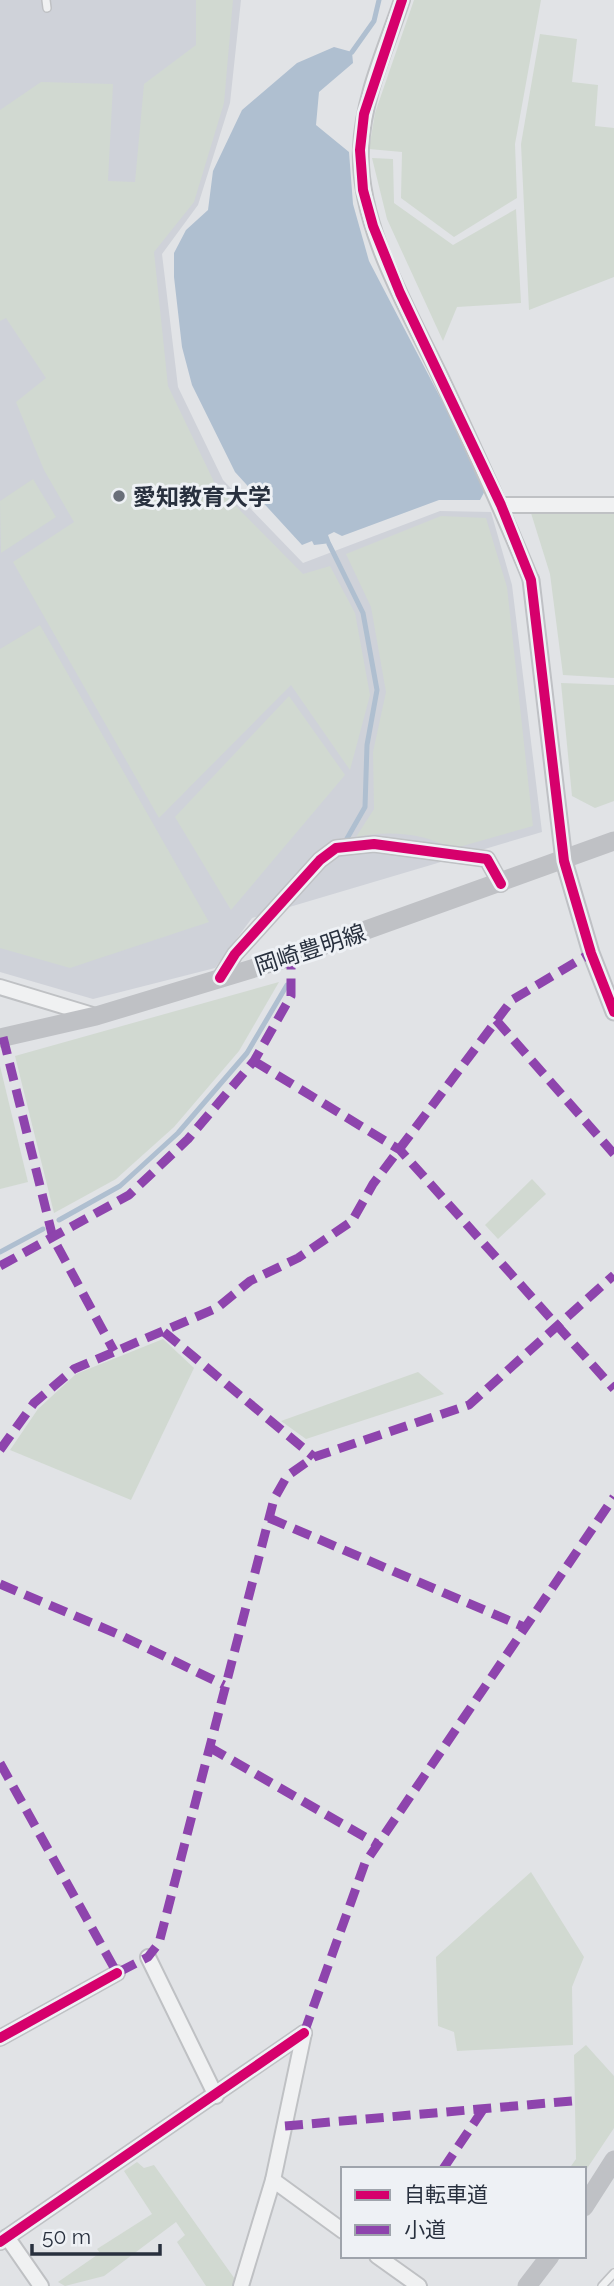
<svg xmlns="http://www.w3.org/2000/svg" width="614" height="2286" font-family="Raleway,'Noto Sans JP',sans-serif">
	<rect width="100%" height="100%" fill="#e1e3e6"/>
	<!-- built -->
	<path fill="#cfd2d9" d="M0 0H241L230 103 198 205 162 254 178 387 223 480 303 563 440 511 491 512 512 585 542 832 252 918 215 968 93 999 0 972Z"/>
	<!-- green -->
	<g fill="#d1d9d1">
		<path d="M196 0H233L224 103 194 202 154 252 168 386 216 486 303 574 330 566 355 613 370 695 350 770 291 685 159 818 13 562 74 522 44 470 16 402 46 378 6 318 0 321V110L41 82 113 84 108 181 135 182 144 84 196 45Z"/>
		<path d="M414 0H541L515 144 517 198 454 237 401 198 402 152 369 149 375 113Z"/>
		<path d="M540 34 577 39 572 82 598 85 595 126 614 128V277L529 310 521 144Z"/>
		<path d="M372 158 393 159 394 203 453 245 516 209 521 303 457 307 443 341 387 219Z"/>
		<path d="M33 479 56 517 1 553 0 501Z"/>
		<path d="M531 513H614V678L563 675 550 574Z"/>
		<path d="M441 516 486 518 507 587 533 826 452 849C426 833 387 830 356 837L374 809 373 752 386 692 371 607 346 554Z"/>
		<path d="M40 625 209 922 70 968 0 948V649Z"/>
		<path d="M561 683 614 685V801L595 808 572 796Z"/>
		<path d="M289 696 345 775 231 910 175 817Z"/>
		<path d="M279 982 239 1051 174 1127 116 1179 54 1213 15 1056Z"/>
		<path d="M0 1066 28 1182 0 1189Z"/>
		<path d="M532 1179 546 1194 498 1239 485 1225Z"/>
		<path d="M163 1339 194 1368 131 1500 10 1450 38 1409 76 1374Z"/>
		<path d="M418 1372 444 1394 306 1439 281 1421Z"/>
		<path d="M531 1872 584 1957 572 1987 573 2045 457 2051 454 2032 438 2026 436 1957Z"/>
		<path d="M586 2045 614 2076V2128L584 2173V2169H569L576 2159 574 2055Z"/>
		<path d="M137 2162 144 2168 154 2165 237 2282 236 2286H206L177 2242 185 2235 176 2222 104 2276 65 2286 58 2282 100 2253 97 2249 152 2214 124 2171Z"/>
	</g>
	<!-- water -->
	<path fill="#afbfd0" d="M334 47 352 52 353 63 319 92 316 125 349 152 353 204 369 261 487 487 480 500H439L342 536 334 532 328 535 331 543 314 545 312 541 302 545 235 472 192 385 182 347 174 277V253L186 230 208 210 213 171 242 110 297 63Z"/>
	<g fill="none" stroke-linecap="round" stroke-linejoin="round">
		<!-- stream -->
		<g stroke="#afbfd0" stroke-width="5">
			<path d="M352 52 374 21 379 0"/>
			<path d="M329 544 363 613 377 690 367 745 365 807 345 842"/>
			<path d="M59 1220 120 1186 178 1133 247 1053 287 985"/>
			<path d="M0 1252 43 1229"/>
		</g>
		<defs>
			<g id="lane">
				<path d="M46 0 47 8"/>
				<path d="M602 2286 614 2273"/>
			</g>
			<g id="street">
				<path d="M402 0C386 48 363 97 361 148 357 224 408 309 440 376 472 444 503 511 531 580"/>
				<path d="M501 505H614"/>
				<path d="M220 978 235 954 320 860 336 848 374 844 487 859 501 884"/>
				<path d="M0 987 96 1016"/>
				<path d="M148 1957 216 2096"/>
				<path d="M0 2038 117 1973"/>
				<path d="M273 2180 343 2231"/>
				<path d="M7 2237 41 2286"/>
				<path d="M0 2242 304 2033"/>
				<path d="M377 2256 419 2286"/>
				<path d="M241 2286 273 2180 304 2033"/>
			</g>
		</defs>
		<!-- lane casing -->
		<use href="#lane" stroke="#bfc1c4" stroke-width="10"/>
		<!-- street casing -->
		<use href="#street" stroke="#bfc1c4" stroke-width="18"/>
		<!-- lane -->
		<use href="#lane" stroke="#f0f1f2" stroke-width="7"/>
		<!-- street -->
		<use href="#street" stroke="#f0f1f2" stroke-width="14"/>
		<!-- secondary -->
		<g stroke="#bfc1c5" stroke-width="19">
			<path d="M531 580 564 861 591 953 614 1012"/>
			<path d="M0 1038 96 1016 291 957 614 841"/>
			<path d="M584 2207 614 2160"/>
			<path d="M527 2286 550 2256"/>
		</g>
		<!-- quiet -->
		<g stroke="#8e44ad" stroke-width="9" stroke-dasharray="18 9" stroke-linecap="butt">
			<path d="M496 1020 614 1154"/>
			<path d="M3 1037 53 1238 114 1351"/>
			<path d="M254 1061 400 1150 614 1389"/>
			<path d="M0 1266 129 1195 188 1139 254 1061 291 996V957"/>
			<path d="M164 1332 314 1457"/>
			<path d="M0 1450 34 1403 74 1369 217 1308 250 1281 298 1258 352 1221 373 1184 512 1000 591 953"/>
			<path d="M269 1518 524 1627"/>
			<path d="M0 1584 120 1635 224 1685"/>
			<path d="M209 1747 377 1844"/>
			<path d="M0 1763 117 1973 148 1957 159 1943 274 1499 287 1476 314 1457 469 1405 614 1275"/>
			<path d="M304 2033 365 1863 614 1497"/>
			<path d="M285 2126 572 2101"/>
			<path d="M443 2169 484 2108"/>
			<path d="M379 2257V2256"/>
		</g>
		<defs>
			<g id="cycleway">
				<path d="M402 0 364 114 360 150 363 190 373 226 400 293 501 505 531 580 564 861 591 953 614 1012"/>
				<path d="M220 978 235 954 320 860 336 848 374 844 487 859 501 884"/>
				<path d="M0 2038 117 1973"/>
				<path d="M0 2242 304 2033"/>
			</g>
		</defs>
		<!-- cycleway casing -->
		<use href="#cycleway" stroke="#eef1f5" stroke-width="15"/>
		<!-- cycleway -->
		<use href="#cycleway" stroke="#d6006c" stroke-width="10"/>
	</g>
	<!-- markers -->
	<circle fill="#696f79" stroke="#eef1f5" stroke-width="2.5" cx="119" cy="496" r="7"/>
	<g text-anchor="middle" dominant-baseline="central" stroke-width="6" stroke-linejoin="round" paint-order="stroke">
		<!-- poi labels -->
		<g font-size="23" font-weight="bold" fill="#28303e" stroke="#eef1f5" text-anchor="start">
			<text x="133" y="496">愛知教育大学</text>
		</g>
		<!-- street labels -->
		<g font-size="23" fill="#28303e" stroke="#eef1f5">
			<text transform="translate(310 949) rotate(-18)">岡崎豊明線</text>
		</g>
	</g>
	<!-- legend -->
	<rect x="341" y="2167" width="245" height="91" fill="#eef1f5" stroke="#9fa4ac" stroke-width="2"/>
	<rect x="355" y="2190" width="35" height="10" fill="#d6006c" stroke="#9fa4ac" stroke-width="2"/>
	<text x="404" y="2202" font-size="21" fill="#28303e">自転車道</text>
	<rect x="355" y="2225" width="35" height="10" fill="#8e44ad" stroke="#9fa4ac" stroke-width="2"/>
	<text x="404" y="2237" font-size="21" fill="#28303e">小道</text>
	<!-- scale -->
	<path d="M32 2244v10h128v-10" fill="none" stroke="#28303e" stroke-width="3.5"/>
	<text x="42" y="2244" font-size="21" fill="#28303e" stroke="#eef1f5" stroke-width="5" paint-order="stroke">50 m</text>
</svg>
